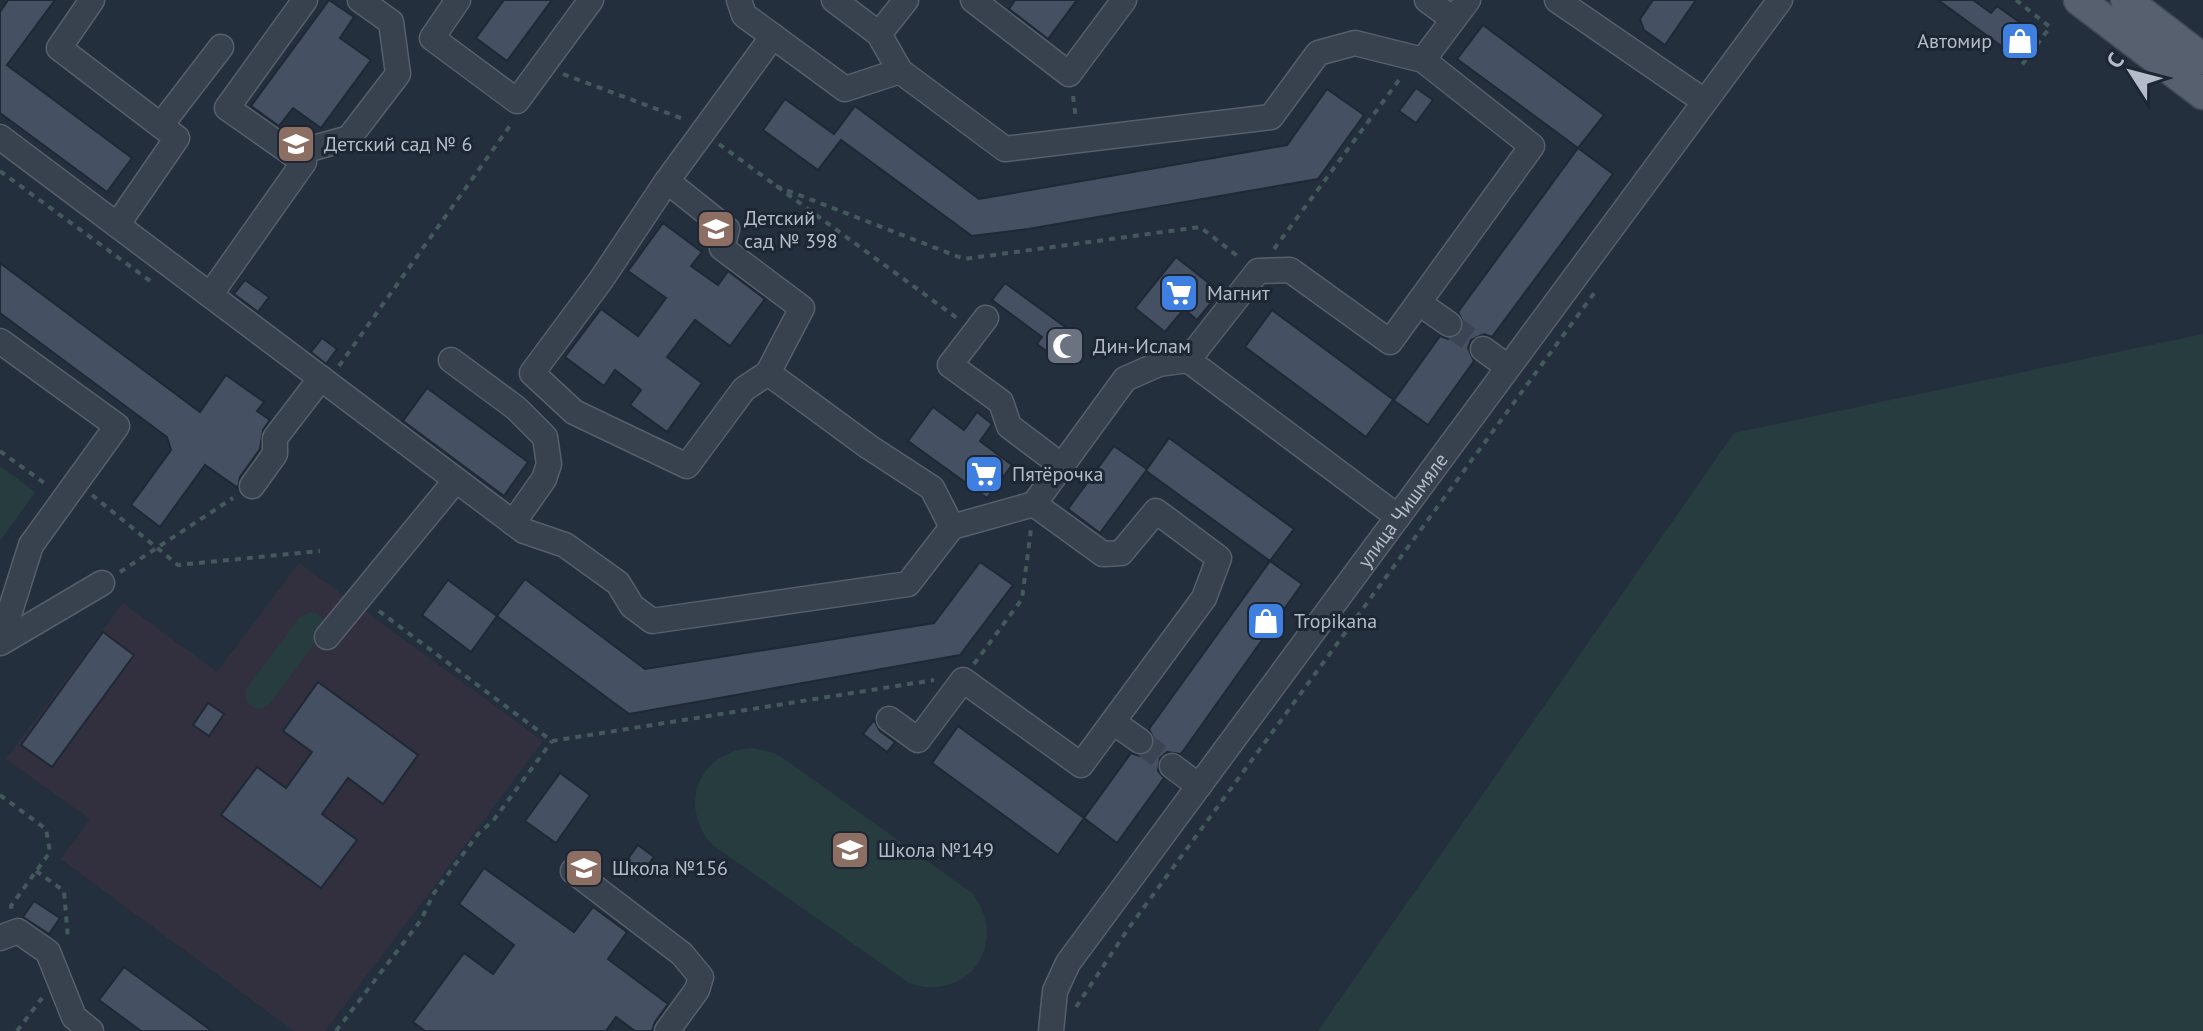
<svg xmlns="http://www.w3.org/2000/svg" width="2203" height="1031" font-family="'PT Sans',sans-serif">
	<rect width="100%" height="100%" fill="#242f3e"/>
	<!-- medical -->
	<path fill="#32303f" d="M299 563 543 741 325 1031H294L61 859 90 819 6 759 123 603 217 672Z"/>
	<!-- green -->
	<g fill="#263c3f">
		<path d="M2203 334V1031H1318L1734 433Z"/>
		<path d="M0 466 35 492 0 541Z"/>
		<path d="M309 612 316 613 323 619V632L270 703C261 712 252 710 246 700V689L299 618Z"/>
		<path d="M752 748 774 753 783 758 972 893C1011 942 968 1004 909 983L710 843C678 802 700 752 752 748Z"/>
	</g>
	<!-- building -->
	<g fill="#455162" stroke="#1f2835" stroke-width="2">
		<path d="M8 0H55L7 65 132 158 107 192 0 113V12Z"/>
		<path d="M329 0 354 17 340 38 371 60 321 128 293 108 279 126 251 106Z"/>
		<path d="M504 0H552L507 61 476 38Z"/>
		<path d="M1015 0H1077L1048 39 1009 9Z"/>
		<path d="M1653 0H1696L1665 45 1644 30 1640 19Z"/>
		<path d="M1938 0H1973L1991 13 1997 6 2039 36 2022 61Z"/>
		<path d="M1483 25 1604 115 1578 148 1457 59Z"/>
		<path d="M1416 88 1433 100 1416 123 1399 111Z"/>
		<path d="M1327 89 1364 115 1318 179 1028 229 972 236 841 140 818 170 763 130 785 99 834 134 855 106 979 199 1287 145Z"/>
		<path d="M1578 148 1613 174 1492 337 1484 334 1471 340 1468 348 1474 361 1428 425 1393 400 1366 437 1245 347 1272 310 1394 400 1440 336 1448 339 1461 333 1464 325 1458 312Z"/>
		<path d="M663 223 702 252 691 266 718 285 728 271 765 299 730 346 695 320 667 357 702 383 667 432 630 405 641 390 615 370 604 386 565 357 601 309 638 336 666 298 628 271Z"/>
		<path d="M1176 257 1220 292 1197 320 1184 309 1165 332 1135 308Z"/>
		<path d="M0 263 200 412 226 375 264 402 257 411 270 420 263 430 260 449 240 477 238 488 205 465 160 527 131 505 171 450 167 437 0 313Z"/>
		<path d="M245 280 269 297 258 312 234 294Z"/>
		<path d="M1005 283 1079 337 1061 362 1037 344 1042 337 992 300Z"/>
		<path d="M322 338 337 349 326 364 311 352Z"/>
		<path d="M427 388 528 462 504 496 403 421Z"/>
		<path d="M933 407 964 430 977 412 992 424 980 441 1012 465 987 498 908 441Z"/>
		<path d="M1169 438 1294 529 1270 561 1146 471 1100 533 1068 509 1114 446 1147 469Z"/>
		<path d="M1270 561 1302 584 1181 754 1167 752 1160 758 1158 771 1164 778 1117 843 1084 818 1131 753 1139 756 1152 750 1155 742 1149 729Z"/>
		<path d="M980 562 1013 585 960 655 629 714 497 616 525 579 645 669 934 623Z"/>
		<path d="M448 580 497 616 471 652 422 615Z"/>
		<path d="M103 632 134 655 52 767 21 745Z"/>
		<path d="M318 682 418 755 383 804 348 778 322 814 357 840 321 888 221 815 257 767 286 788 312 752 283 731Z"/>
		<path d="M208 703 224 714 209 736 193 725Z"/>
		<path d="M874 720 880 731 895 742 887 752 863 734Z"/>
		<path d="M958 726 1084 818 1058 855 932 763Z"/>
		<path d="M560 773 590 795 556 843 525 821Z"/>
		<path d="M638 845 654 857 636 880 621 868Z"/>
		<path d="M484 868 574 932 593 907 627 932 608 959 668 1004 655 1022 652 1031H635L616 1017 606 1031H425L413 1022 464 953 493 974 514 945 459 904Z"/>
		<path d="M34 901 60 918 49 934 23 917Z"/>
		<path d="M124 967 212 1031H141L99 1000Z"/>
	</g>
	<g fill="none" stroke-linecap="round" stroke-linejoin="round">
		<!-- minor-tunnel -->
		<g stroke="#3a4453" stroke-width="24" stroke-dasharray="24 12" stroke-linecap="butt">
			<path d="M1449 324 1483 349"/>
			<path d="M1140 741 1172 766"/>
		</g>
		<defs>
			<g id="minor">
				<path d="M92 0 59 48 177 138 117 225"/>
				<path d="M458 0 432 38 517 101 591 0"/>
				<path d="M739 0 744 15 845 89 900 71 879 34 834 0"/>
				<path d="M973 0 1069 74 1124 0"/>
				<path d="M1427 0 1453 19"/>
				<path d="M1557 0 1704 101"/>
				<path d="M879 34 906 0"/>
				<path d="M1423 60 1468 0"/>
				<path d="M900 71 1005 149 1271 117 1318 53 1355 43 1423 60 1532 146 1390 342 1290 270 1258 271 1188 360"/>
				<path d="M161 125 221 47"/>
				<path d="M0 137 524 531 565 545 618 583 632 606 652 621 908 584 952 527 1034 504"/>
				<path d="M292 154 349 138 398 74 391 22 360 0"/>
				<path d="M667 181 727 229 722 248 802 308 768 373 744 389 687 466 574 412 532 373 601 280 667 181 773 36"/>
				<path d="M210 295 304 162 227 108 305 0"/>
				<path d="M1419 303 1449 324"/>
				<path d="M986 318 950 365 1001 402 1009 426 1062 466"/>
				<path d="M0 341 117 426 31 545 0 643"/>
				<path d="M1483 349 1508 367"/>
				<path d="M451 360 516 408 545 437 549 464 544 479 513 523"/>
				<path d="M768 373 869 447 932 488 952 527"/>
				<path d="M252 486 275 454V438L321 378"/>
				<path d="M327 637 456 480"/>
				<path d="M2 642 102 583"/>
				<path d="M889 719 918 740 963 680 1081 765 1204 598 1219 558 1156 511 1121 553 1103 554 1034 504 1125 379 1159 364 1188 360 1398 517"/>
				<path d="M1113 722 1140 741"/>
				<path d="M1172 766 1199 786"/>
				<path d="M573 871 682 954 701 977 697 990 667 1031"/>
				<path d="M0 938 18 931 48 952 74 1017 91 1031"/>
				<path id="s1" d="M1051 1031 1055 991 1068 963 1780 0"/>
			</g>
			<g id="major">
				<path d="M2079 0 2203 94"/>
				<path d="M2126 0 2203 59"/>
			</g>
		</defs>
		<!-- minor casing -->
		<use href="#minor" stroke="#565f6c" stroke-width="27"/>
		<!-- major casing -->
		<use href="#major" stroke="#414a57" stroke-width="33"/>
		<!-- path -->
		<g stroke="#44595c" stroke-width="4" stroke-dasharray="6 6" stroke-linecap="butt">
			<path d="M2016 0 2050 27 2019 69"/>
			<path d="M563 74 686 120"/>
			<path d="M1073 96 1076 119"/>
			<path d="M719 144 957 318"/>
			<path d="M0 171 153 283"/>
			<path d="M776 186 964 259 1200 227 1240 258"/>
			<path d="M1274 249 1402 76"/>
			<path d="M339 366 512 123"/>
			<path d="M0 451 47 485"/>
			<path d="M92 495 178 565 320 551"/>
			<path d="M120 572 233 498"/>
			<path d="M379 611 552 741 934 680"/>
			<path d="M974 664 1022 599 1031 529"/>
			<path d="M0 795 46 829 50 852 11 906 12 910"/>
			<path d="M36 871 64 891 68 939"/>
			<path d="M1076 1007 1128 929 1595 292"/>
			<path d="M17 1031 42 998"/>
			<path d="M336 1031 421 920 434 893 478 834 493 821 552 741"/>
		</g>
		<!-- minor -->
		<use href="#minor" stroke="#38414e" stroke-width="24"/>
		<!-- major -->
		<use href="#major" stroke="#56606e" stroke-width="30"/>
	</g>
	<!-- icons -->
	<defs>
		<symbol id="shop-square" viewBox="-11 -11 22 22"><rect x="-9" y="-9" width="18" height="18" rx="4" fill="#3f7fe0" stroke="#1d2633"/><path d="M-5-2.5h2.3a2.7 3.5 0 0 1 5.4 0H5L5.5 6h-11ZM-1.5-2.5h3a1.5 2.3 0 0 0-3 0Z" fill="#fff"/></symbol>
		<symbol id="school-square" viewBox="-11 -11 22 22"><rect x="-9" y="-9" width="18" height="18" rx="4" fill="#8d6e63" stroke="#1d2633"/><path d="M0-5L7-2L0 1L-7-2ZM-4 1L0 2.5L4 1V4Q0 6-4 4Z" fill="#fff"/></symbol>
		<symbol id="supermarket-square" viewBox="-11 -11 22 22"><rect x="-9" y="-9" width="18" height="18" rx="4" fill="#3f7fe0" stroke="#1d2633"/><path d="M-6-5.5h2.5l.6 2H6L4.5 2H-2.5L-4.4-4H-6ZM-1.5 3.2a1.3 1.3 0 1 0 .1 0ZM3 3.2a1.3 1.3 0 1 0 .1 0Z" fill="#fff"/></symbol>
		<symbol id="mosque-square" viewBox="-11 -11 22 22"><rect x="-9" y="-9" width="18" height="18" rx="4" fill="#6b7280" stroke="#1d2633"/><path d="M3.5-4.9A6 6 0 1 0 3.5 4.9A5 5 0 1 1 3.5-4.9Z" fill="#fff"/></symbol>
	</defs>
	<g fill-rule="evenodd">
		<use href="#shop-square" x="1998" y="19" width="44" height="44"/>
		<use href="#school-square" x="274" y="122" width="44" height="44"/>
		<use href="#school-square" x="694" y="207" width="44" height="44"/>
		<use href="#supermarket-square" x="1157" y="271" width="44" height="44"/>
		<use href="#mosque-square" x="1043" y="324" width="44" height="44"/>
		<use href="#supermarket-square" x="962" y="452" width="44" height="44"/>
		<use href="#shop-square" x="1244" y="599" width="44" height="44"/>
		<use href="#school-square" x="828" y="828" width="44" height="44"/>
		<use href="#school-square" x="562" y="846" width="44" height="44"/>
	</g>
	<g text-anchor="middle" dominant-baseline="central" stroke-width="6" stroke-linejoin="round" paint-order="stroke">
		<!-- poi labels -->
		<g font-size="20" fill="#b4bcc9" stroke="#1d2633" text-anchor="start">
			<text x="1992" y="41" text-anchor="end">Автомир</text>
			<text x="324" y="144">Детский сад № 6</text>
			<text x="744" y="218">Детский<tspan x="744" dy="23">сад № 398</tspan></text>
			<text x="1207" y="293">Магнит</text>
			<text x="1093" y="346">Дин-Ислам</text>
			<text x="1012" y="474">Пятёрочка</text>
			<text x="1294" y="621">Tropikana</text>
			<text x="878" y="850">Школа №149</text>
			<text x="612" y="868">Школа №156</text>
		</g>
		<!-- street labels -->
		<g font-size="20" fill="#b4bcc9" stroke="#1d2633">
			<text stroke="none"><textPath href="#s1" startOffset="634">улица Чишмяле</textPath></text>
		</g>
	</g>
	<!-- north arrow -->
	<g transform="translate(2131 72) rotate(306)" stroke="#1d2633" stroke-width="6" paint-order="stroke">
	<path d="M0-6L14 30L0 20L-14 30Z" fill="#b4bcc9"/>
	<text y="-12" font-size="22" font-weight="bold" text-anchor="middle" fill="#b4bcc9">С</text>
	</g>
</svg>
